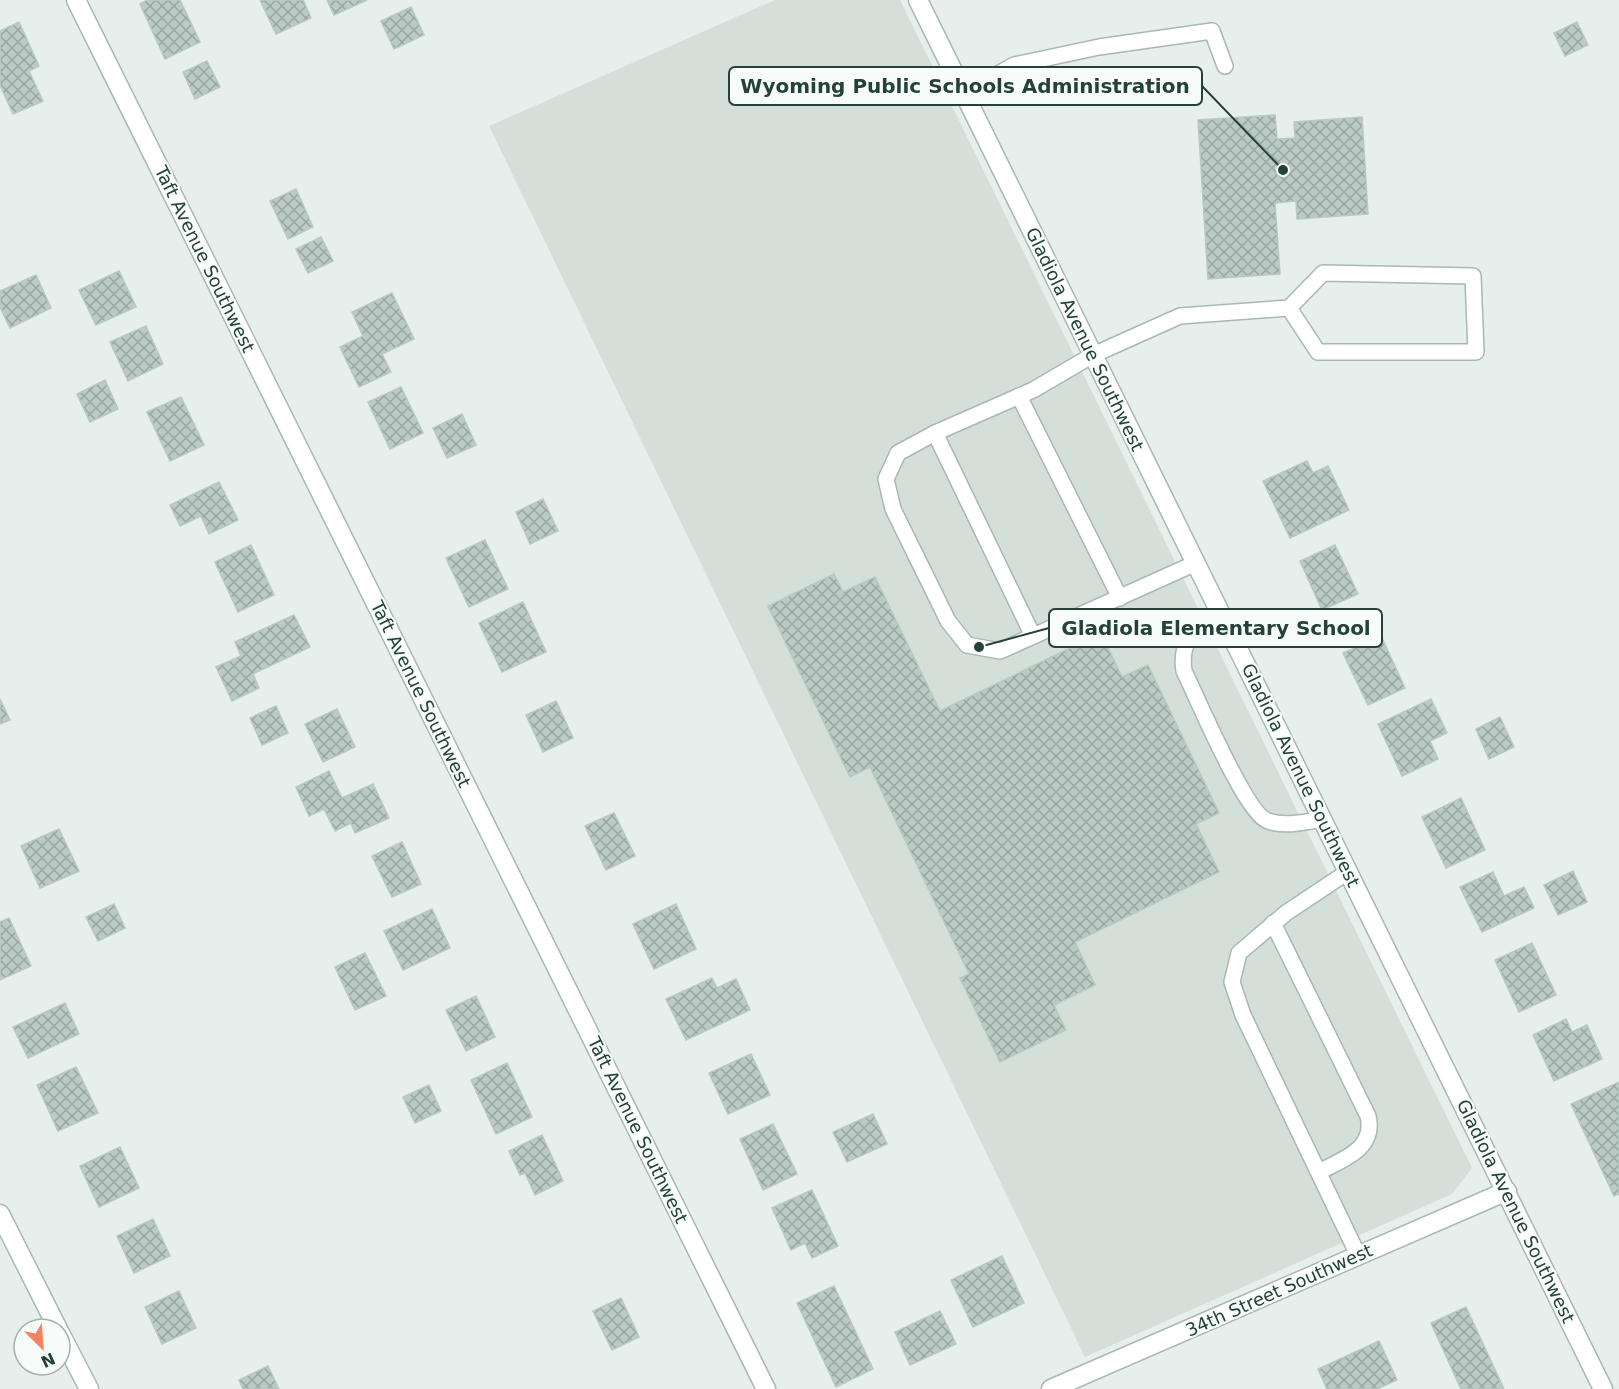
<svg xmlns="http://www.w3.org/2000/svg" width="1619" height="1389" font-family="'DejaVu Sans',sans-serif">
	<defs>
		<pattern id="building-cross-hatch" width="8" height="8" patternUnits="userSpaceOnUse" patternTransform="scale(1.5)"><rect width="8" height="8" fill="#bbcac4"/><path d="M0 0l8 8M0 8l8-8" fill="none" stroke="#98a6a0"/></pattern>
	</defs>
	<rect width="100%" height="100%" fill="#e6efeb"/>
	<!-- built -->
	<path fill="#d4dfda" d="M775 0H900L1472 1168 1452 1194 1085 1357 489 126Z"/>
	<!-- building -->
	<g fill="url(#building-cross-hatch)" stroke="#b8c9c2" stroke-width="1.5">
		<path d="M147 0H180L200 42 165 59 140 4Z"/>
		<path d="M260 0H303L311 18 276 34Z"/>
		<path d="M327 0H367L334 15Z"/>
		<path d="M411 7 424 35 394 49 381 21Z"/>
		<path d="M19 22 39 66 29 71 43 101 13 114 0 85V31Z"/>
		<path d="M1577 22 1588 45 1565 56 1554 33Z"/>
		<path d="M207 61 220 87 195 99 183 72Z"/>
		<path d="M1275 115 1277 139 1295 138 1294 122 1362 117 1368 214 1297 219 1296 201 1275 203 1280 274 1208 279 1198 120Z"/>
		<path d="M296 189 313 227 288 239 270 201Z"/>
		<path d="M321 237 333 261 308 273 296 249Z"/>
		<path d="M119 271 136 307 96 325 79 290Z"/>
		<path d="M36 275 51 308 10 328 0 307V291Z"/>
		<path d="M392 293 414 339 382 354 391 372 359 387 340 347 363 336 352 312Z"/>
		<path d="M146 326 163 364 128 381 110 342Z"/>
		<path d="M105 380 118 409 90 422 77 394Z"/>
		<path d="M401 387 423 433 390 449 368 402Z"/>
		<path d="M181 397 204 445 170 461 147 412Z"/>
		<path d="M462 414 476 445 447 458 433 428Z"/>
		<path d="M1307 461 1313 473 1328 466 1349 510 1290 538 1263 481Z"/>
		<path d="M219 482 238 520 209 534 201 516 180 526 170 505Z"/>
		<path d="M543 499 558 531 530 544 516 512Z"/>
		<path d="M485 540 508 589 469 607 446 558Z"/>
		<path d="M251 545 274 595 238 612 215 562Z"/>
		<path d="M1335 545 1358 594 1322 610 1300 561Z"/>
		<path d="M834 574 843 592 875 577 940 711 1101 633 1122 677 1148 665 1219 813 1196 824 1219 872 1075 942 1095 985 1054 1005 1066 1030 1000 1062 960 978 969 974 870 767 850 777 768 606Z"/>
		<path d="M523 602 546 652 502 672 479 623Z"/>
		<path d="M294 615 310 647 253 674 259 688 232 701 216 667 241 656 235 642Z"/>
		<path d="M1381 636 1405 688 1368 705 1343 653Z"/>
		<path d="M0 699 10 720 0 724Z"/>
		<path d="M1431 699 1447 733 1430 741 1438 759 1402 776 1378 724Z"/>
		<path d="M556 701 573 738 543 752 526 715Z"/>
		<path d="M276 706 288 733 262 745 250 718Z"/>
		<path d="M337 709 355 747 323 762 305 724Z"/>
		<path d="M1500 717 1514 747 1489 759 1476 729Z"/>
		<path d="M329 771 342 798 373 784 389 818 355 833 351 823 335 831 324 809 309 816 296 787Z"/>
		<path d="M1461 798 1485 850 1446 868 1422 817Z"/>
		<path d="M614 813 635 856 606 870 585 826Z"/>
		<path d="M59 829 79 871 40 888 21 846Z"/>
		<path d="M402 842 421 884 392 897 372 856Z"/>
		<path d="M1573 871 1587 902 1558 915 1544 885Z"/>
		<path d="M1493 872 1504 896 1524 887 1534 908 1482 932 1460 887Z"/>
		<path d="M114 904 125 928 98 941 86 917Z"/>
		<path d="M676 904 696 949 654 969 633 924Z"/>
		<path d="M432 909 450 948 403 970 384 931Z"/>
		<path d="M9 918 31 966 0 980V922Z"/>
		<path d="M1532 943 1556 995 1519 1012 1495 960Z"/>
		<path d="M365 953 386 996 355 1010 335 967Z"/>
		<path d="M712 978 717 988 736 979 750 1010 686 1040 666 999Z"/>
		<path d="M476 996 495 1037 466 1051 446 1010Z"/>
		<path d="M65 1003 79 1034 28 1058 13 1027Z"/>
		<path d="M1566 1019 1572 1032 1587 1025 1602 1059 1554 1081 1533 1035Z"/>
		<path d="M751 1054 770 1095 728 1114 709 1073Z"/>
		<path d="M507 1063 532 1117 496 1134 471 1080Z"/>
		<path d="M76 1067 98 1113 58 1131 37 1085Z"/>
		<path d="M1619 1082V1194L1614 1196 1571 1104Z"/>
		<path d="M429 1085 441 1111 415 1123 403 1097Z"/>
		<path d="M873 1114 887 1144 847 1162 833 1132Z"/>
		<path d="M773 1124 797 1174 763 1190 740 1139Z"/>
		<path d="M542 1135 563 1181 535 1195 525 1173 520 1175 509 1151Z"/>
		<path d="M120 1147 139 1188 99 1207 80 1166Z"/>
		<path d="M812 1190 838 1246 812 1258 805 1243 791 1250 772 1208Z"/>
		<path d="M153 1219 170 1256 134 1273 117 1236Z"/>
		<path d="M1002 1256 1024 1303 973 1327 951 1280Z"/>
		<path d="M834 1286 873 1369 836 1387 797 1303Z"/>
		<path d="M179 1291 196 1328 162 1344 145 1307Z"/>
		<path d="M621 1298 639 1337 612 1350 593 1311Z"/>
		<path d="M1466 1307 1504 1389H1461L1431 1323Z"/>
		<path d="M940 1311 956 1344 910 1365 895 1332Z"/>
		<path d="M1379 1341 1397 1380 1377 1389H1327L1318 1369Z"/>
		<path d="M268 1366 279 1389H243L239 1380Z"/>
	</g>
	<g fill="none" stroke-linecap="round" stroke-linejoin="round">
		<defs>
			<g id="service">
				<path d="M964 93 1014 65 1099 47 1212 31 1225 66"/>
				<path d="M1019 396 1120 598"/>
				<path d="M935 433 1033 636"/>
				<path d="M1196 563 1000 651 967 645 948 621 893 509 886 479 898 453 935 433 1033 390 1093 355 1180 316 1289 308 1323 273 1473 276 1476 352H1318L1289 308"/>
				<path d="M1219 610C1197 630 1179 638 1184 671 1197 697 1246 815 1268 821 1286 827 1305 822 1323 819"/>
				<path d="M1349 871 1286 913 1239 953 1232 982 1243 1015 1358 1255"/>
				<path d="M1273 923 1368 1116C1376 1149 1343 1159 1319 1172"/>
			</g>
			<g id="minor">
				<path d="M76 0 766 1389"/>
				<path d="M918 0 1603 1389"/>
				<path d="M0 1214 58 1329"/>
				<path d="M60 1333 89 1389"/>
				<path d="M1051 1389 1507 1191"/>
			</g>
		</defs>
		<!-- service casing -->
		<use href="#service" stroke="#a8b8b2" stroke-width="18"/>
		<!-- minor casing -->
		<use href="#minor" stroke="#a8b8b2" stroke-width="21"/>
		<!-- service -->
		<use href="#service" stroke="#fff" stroke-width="15"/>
		<!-- minor -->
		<use href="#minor" stroke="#fff" stroke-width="18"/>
	</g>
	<g text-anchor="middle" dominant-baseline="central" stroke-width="4.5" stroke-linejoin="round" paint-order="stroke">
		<!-- street labels -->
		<g font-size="18" fill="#24423a" stroke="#f7fbf9">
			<text transform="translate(205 259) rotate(64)">Taft Avenue Southwest</text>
			<text transform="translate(1085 339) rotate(64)">Gladiola Avenue Southwest</text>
			<text transform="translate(421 694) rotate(64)">Taft Avenue Southwest</text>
			<text transform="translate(1301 775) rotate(64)">Gladiola Avenue Southwest</text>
			<text transform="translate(638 1130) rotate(64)">Taft Avenue Southwest</text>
			<text transform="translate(1516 1211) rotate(64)">Gladiola Avenue Southwest</text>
			<text transform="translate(1279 1290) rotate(-24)">34th Street Southwest</text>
		</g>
	</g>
	<!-- callouts -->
	<path fill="none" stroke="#24423a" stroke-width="2" d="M1283 170L1202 86M979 647L1049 628"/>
	<g fill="#24423a" stroke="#f7fbf9" stroke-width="2">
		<circle cx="1283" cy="170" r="6"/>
		<circle cx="979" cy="647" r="6"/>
	</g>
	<g fill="#f7fbf9" stroke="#24423a" stroke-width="2">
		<rect x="729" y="67" width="473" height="38" rx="6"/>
		<rect x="1049" y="609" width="333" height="38" rx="6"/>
	</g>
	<g font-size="20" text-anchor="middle" font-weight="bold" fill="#24423a">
		<text x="965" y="93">Wyoming Public Schools Administration</text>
		<text x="1216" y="635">Gladiola Elementary School</text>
	</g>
	<!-- north arrow -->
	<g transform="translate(42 1347) rotate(155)"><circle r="28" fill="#f7fbf9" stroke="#a3b1ad" stroke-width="1.5"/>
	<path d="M0-4.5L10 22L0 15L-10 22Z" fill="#f4845f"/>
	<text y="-9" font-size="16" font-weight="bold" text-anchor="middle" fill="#24423a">N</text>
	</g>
</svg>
